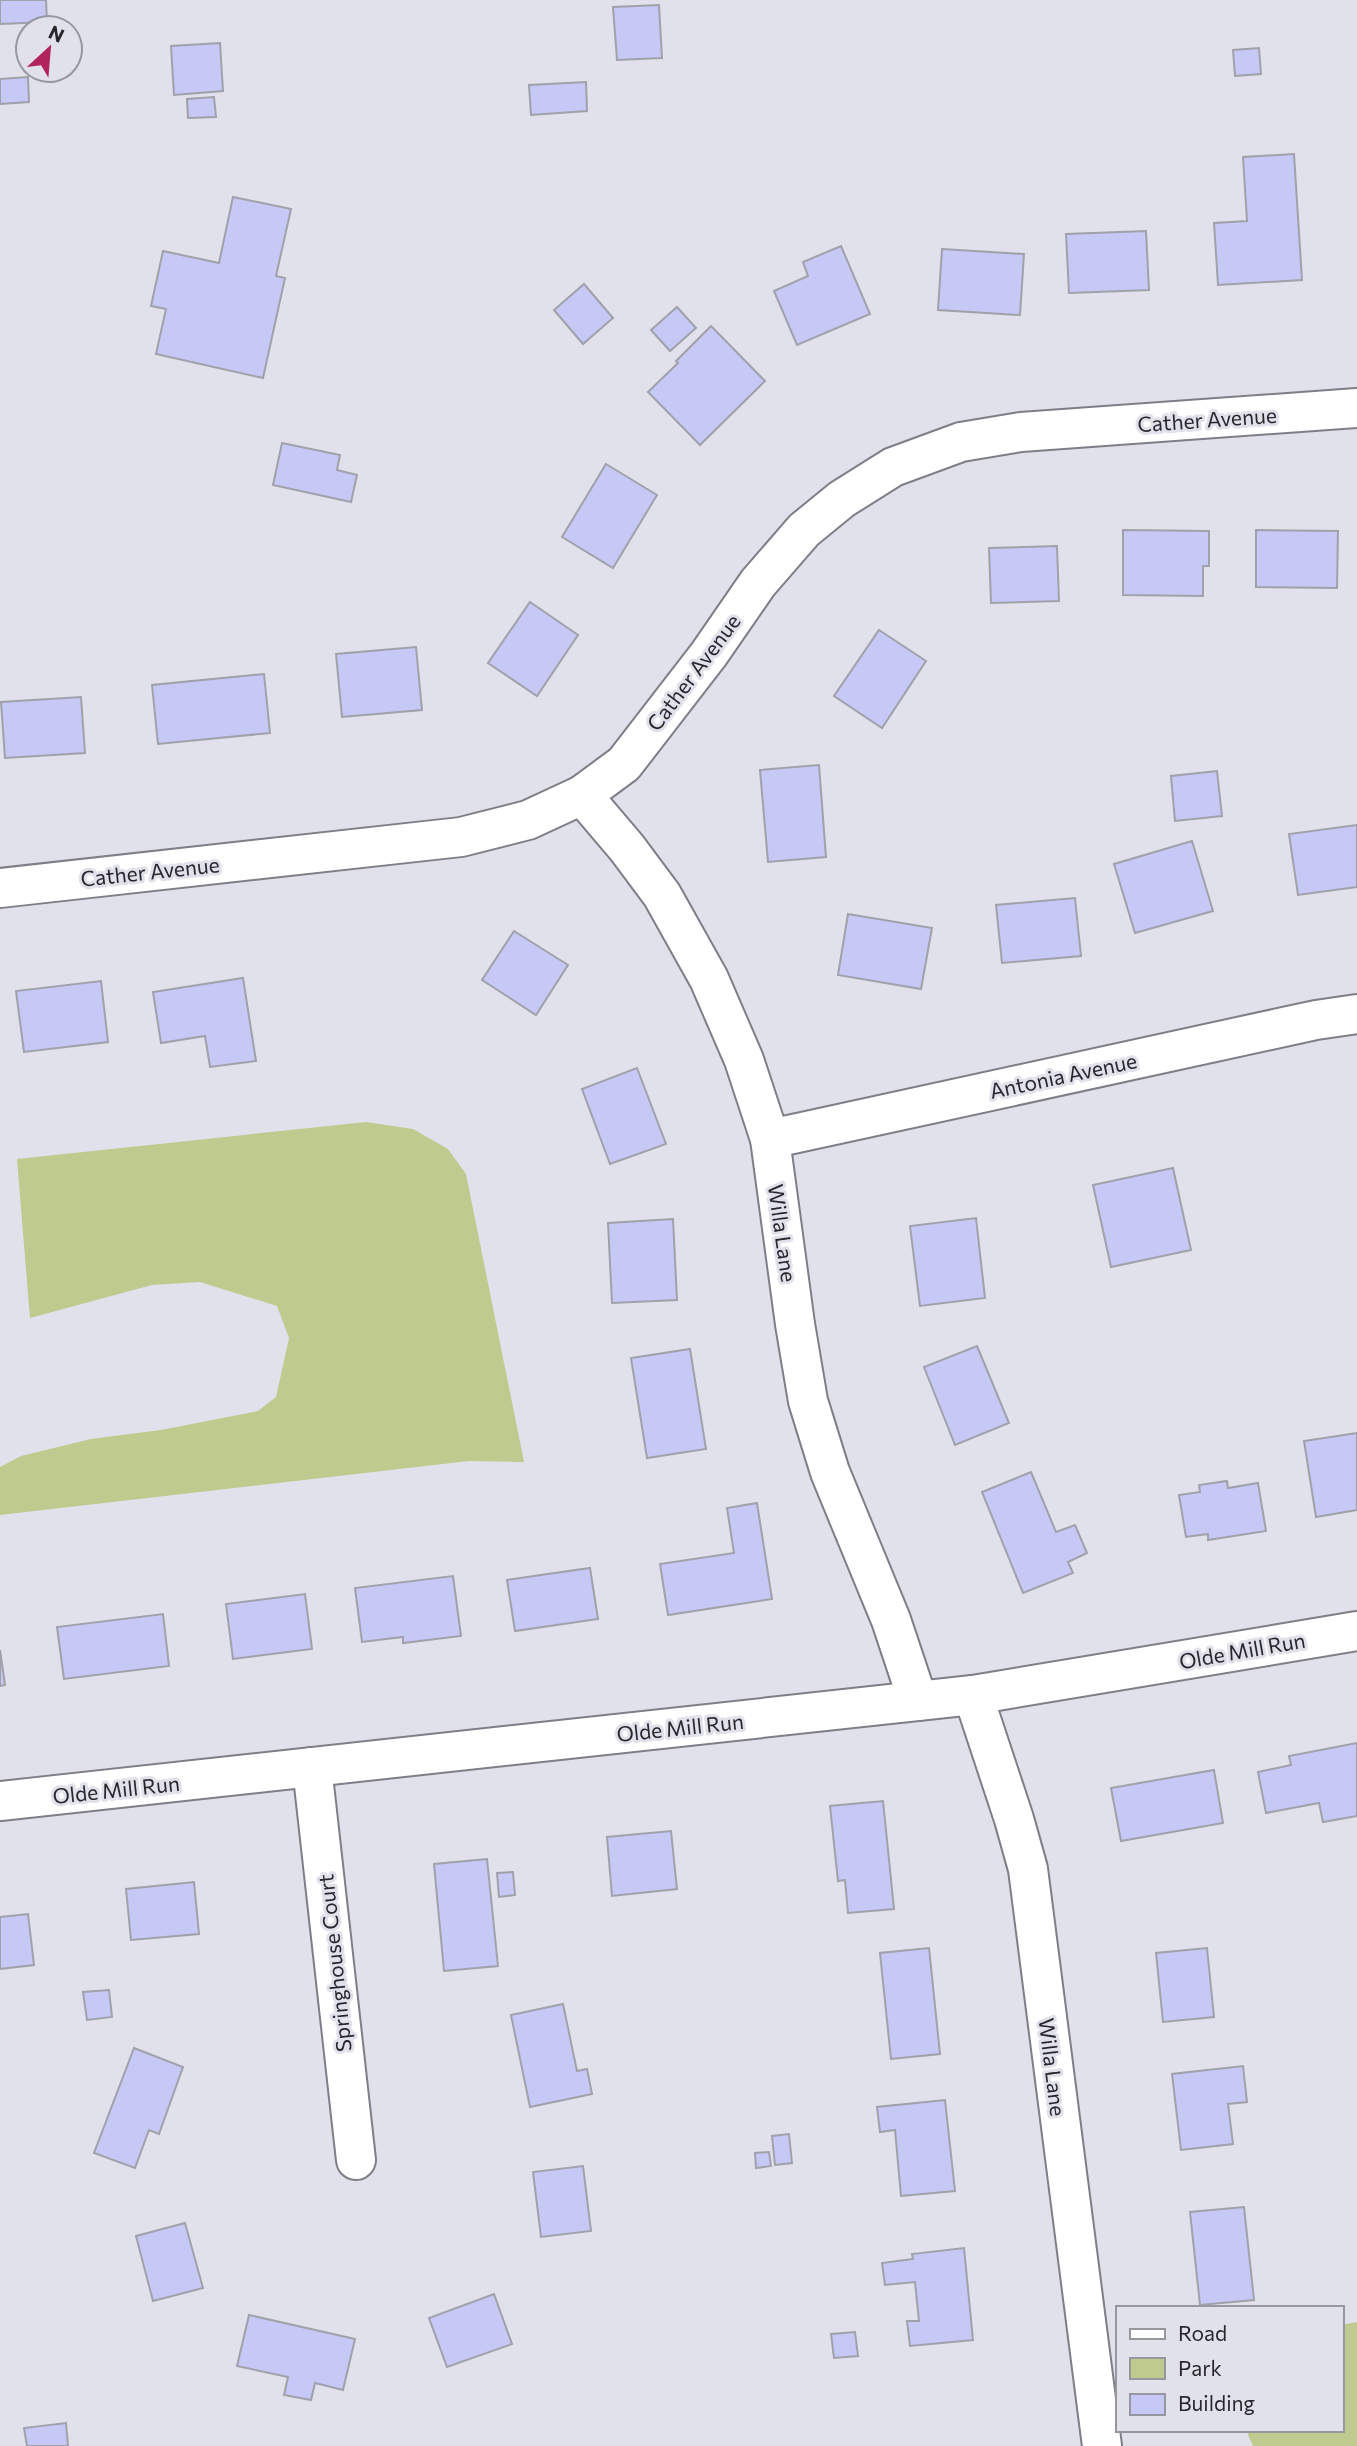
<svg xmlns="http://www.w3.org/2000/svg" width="1357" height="2446" font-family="Commissioner,sans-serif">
	<rect width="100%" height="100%" fill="#e1e1ec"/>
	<!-- green -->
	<g fill="#bdcb8f">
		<path d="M366 1122 413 1129 448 1149 466 1174 524 1462 469 1461 0 1515V1467L21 1456 91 1439 161 1430 258 1411 276 1397 289 1338 277 1306 200 1282 152 1285 30 1318 17 1159Z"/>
		<path d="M1357 2322V2446H1253L1246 2430H1341V2325Z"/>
	</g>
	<!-- building -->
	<g fill="#c6c8f5" stroke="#a0a1aa" stroke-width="2">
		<path d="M0 0H46L47 22 0 24Z"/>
		<path d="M659 5 662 58 617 60 613 7Z"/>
		<path d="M220 43 223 91 174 95 171 46Z"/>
		<path d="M1259 48 1261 74 1235 76 1233 50Z"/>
		<path d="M28 77 29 102 0 104V79Z"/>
		<path d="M586 82 587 111 531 115 529 85Z"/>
		<path d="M214 97 216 117 188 118 187 99Z"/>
		<path d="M1294 154 1302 280 1218 285 1214 223 1247 221 1243 157Z"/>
		<path d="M233 197 291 209 276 276 285 278 263 378 156 354 166 309 151 306 163 251 219 263Z"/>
		<path d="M1146 231 1149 290 1069 293 1066 234Z"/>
		<path d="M841 246 870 314 797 345 774 291 808 276 803 262Z"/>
		<path d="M942 249 1024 254 1020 315 938 310Z"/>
		<path d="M584 284 613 318 583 344 554 310Z"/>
		<path d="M677 307 696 328 670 351 651 330Z"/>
		<path d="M711 326 765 381 700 445 648 392 678 363 676 361Z"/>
		<path d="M282 443 340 455 337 470 357 475 351 502 273 485Z"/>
		<path d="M606 464 657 495 613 568 562 537Z"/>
		<path d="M1123 530 1209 531V566H1203V596L1123 595Z"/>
		<path d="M1256 530 1338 531 1337 588 1256 587Z"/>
		<path d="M1057 546 1059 601 991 603 989 548Z"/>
		<path d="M530 602 578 635 537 696 488 663Z"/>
		<path d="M879 630 926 661 882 728 834 696Z"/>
		<path d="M416 647 422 710 342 717 336 654Z"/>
		<path d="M264 674 270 733 158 744 152 685Z"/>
		<path d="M81 697 85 753 5 758 1 702Z"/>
		<path d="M819 765 826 857 768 862 760 770Z"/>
		<path d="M1217 771 1222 816 1175 821 1171 776Z"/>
		<path d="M1357 825V887L1298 895 1289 834Z"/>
		<path d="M1192 841 1213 911 1135 933 1114 864Z"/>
		<path d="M1075 898 1081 956 1002 963 996 905Z"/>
		<path d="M848 914 932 928 921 989 838 975Z"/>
		<path d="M514 931 568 965 536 1015 482 980Z"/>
		<path d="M243 978 256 1061 210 1067 205 1036 161 1043 153 992Z"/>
		<path d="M101 981 108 1042 24 1052 16 991Z"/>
		<path d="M637 1068 666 1144 610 1164 582 1089Z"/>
		<path d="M1173 1168 1191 1250 1111 1267 1093 1185Z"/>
		<path d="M976 1218 985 1298 920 1306 910 1226Z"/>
		<path d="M673 1219 677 1300 612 1303 608 1223Z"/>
		<path d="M977 1346 1009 1423 955 1445 924 1367Z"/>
		<path d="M690 1349 706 1449 647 1458 631 1358Z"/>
		<path d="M1357 1433V1510L1316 1517 1304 1441Z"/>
		<path d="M1031 1472 1056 1532 1075 1525 1087 1553 1068 1562 1073 1573 1023 1593 982 1492Z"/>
		<path d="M1227 1481 1228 1488 1258 1483 1266 1531 1208 1540V1534L1186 1537 1179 1495 1200 1492 1199 1485Z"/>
		<path d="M757 1503 772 1599 668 1615 660 1564 734 1553 727 1508Z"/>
		<path d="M590 1568 598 1619 515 1631 507 1580Z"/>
		<path d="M453 1576 461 1636 403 1643V1637L362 1642 355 1588Z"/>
		<path d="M305 1594 312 1649 233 1659 226 1604Z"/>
		<path d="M163 1614 169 1666 64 1679 57 1627Z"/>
		<path d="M0 1650 5 1685 0 1686Z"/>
		<path d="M1357 1743V1816L1323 1822 1319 1803 1266 1813 1258 1772 1291 1765 1289 1756Z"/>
		<path d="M1214 1770 1223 1823 1121 1841 1111 1788Z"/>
		<path d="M883 1801 894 1909 848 1913 845 1880 838 1881 830 1806Z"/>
		<path d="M671 1831 677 1889 612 1896 607 1837Z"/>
		<path d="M487 1859 498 1966 444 1971 434 1864Z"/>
		<path d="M513 1872 515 1895 499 1897 497 1873Z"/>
		<path d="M194 1882 199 1934 131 1940 126 1889Z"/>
		<path d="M28 1914 34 1965 0 1969V1917Z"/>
		<path d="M929 1948 940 2054 891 2059 880 1953Z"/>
		<path d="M1207 1948 1214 2017 1163 2022 1156 1953Z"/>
		<path d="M109 1990 112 2017 87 2020 83 1992Z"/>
		<path d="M563 2004 577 2071 587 2069 592 2094 530 2107 511 2015Z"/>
		<path d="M134 2048 183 2067 159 2134 149 2130 135 2168 94 2153Z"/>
		<path d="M1243 2066 1247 2102 1228 2104 1233 2144 1181 2150 1172 2074Z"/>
		<path d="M945 2100 955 2191 901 2196 895 2130 880 2132 877 2107Z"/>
		<path d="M789 2134 792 2163 775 2165 772 2136Z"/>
		<path d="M769 2152 771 2166 756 2168 755 2153Z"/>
		<path d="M583 2166 591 2231 541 2237 533 2172Z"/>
		<path d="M1244 2207 1254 2300 1200 2305 1190 2212Z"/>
		<path d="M185 2223 203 2288 153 2301 136 2236Z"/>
		<path d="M964 2248 973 2340 910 2346 907 2321H919L915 2282 885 2285 882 2263 913 2259 912 2254Z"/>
		<path d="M494 2294 512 2344 447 2367 429 2318Z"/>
		<path d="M249 2315 355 2339 343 2390 315 2383 311 2400 284 2395 288 2377 237 2366Z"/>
		<path d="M855 2332 858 2356 834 2358 831 2334Z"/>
		<path d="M66 2423 68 2446H27L24 2428Z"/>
	</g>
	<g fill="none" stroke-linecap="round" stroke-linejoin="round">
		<defs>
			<g id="minor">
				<path d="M582 795 627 848 662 895 709 979 744 1060 770 1139 795 1324 808 1401 830 1472 891 1620 918 1701"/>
				<path d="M0 888 461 837 528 820 582 795 624 764 709 654 758 583 804 530 842 499 893 467 961 442 1021 432 1357 408"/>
				<path d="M770 1139 1316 1020 1357 1014"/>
				<path d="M973 1695 1014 1819 1028 1869 1102 2446"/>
				<path d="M312 1767 356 2160"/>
				<path d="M0 1801 973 1695 1357 1631"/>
			</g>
		</defs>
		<!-- minor casing -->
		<use href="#minor" stroke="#7e7e88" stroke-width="42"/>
		<!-- minor -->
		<use href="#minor" stroke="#fff" stroke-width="38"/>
	</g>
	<g text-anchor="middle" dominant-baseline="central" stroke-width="6" stroke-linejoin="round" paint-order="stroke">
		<!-- street labels -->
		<g font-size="21" fill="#27272b" stroke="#e1e1ec">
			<text transform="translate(1207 419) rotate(-4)">Cather Avenue</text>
			<text transform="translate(693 672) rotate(-53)">Cather Avenue</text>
			<text transform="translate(150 871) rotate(-6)">Cather Avenue</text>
			<text transform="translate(1063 1075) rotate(-12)">Antonia Avenue</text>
			<text transform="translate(783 1233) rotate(82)">Willa Lane</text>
			<text transform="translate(1242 1650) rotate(-10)">Olde Mill Run</text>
			<text transform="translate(680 1727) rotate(-6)">Olde Mill Run</text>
			<text transform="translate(116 1789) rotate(-6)">Olde Mill Run</text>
			<text transform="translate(334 1963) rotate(-96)">Springhouse Court</text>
			<text transform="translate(1053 2067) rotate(83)">Willa Lane</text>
		</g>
	</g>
	<!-- legend -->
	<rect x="1116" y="2306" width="228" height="126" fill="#e1e1ec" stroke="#97979f" stroke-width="2"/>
	<rect x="1130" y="2329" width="35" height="10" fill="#ffffff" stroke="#97979f" stroke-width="2"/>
	<text x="1178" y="2341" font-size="21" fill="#27272b">Road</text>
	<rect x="1130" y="2358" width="35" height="21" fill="#bdcb8f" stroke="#97979f" stroke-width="2"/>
	<text x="1178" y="2376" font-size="21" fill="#27272b">Park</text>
	<rect x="1130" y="2394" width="35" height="21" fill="#c6c8f5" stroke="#97979f" stroke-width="2"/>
	<text x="1178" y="2411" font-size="21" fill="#27272b">Building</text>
	<!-- north arrow -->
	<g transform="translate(49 49) rotate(26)"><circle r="33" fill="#e1e1ec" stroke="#97979f" stroke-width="2"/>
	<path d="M0-5L12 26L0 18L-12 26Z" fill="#b0235b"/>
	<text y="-10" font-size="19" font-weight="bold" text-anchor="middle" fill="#27272b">N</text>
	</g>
</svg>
